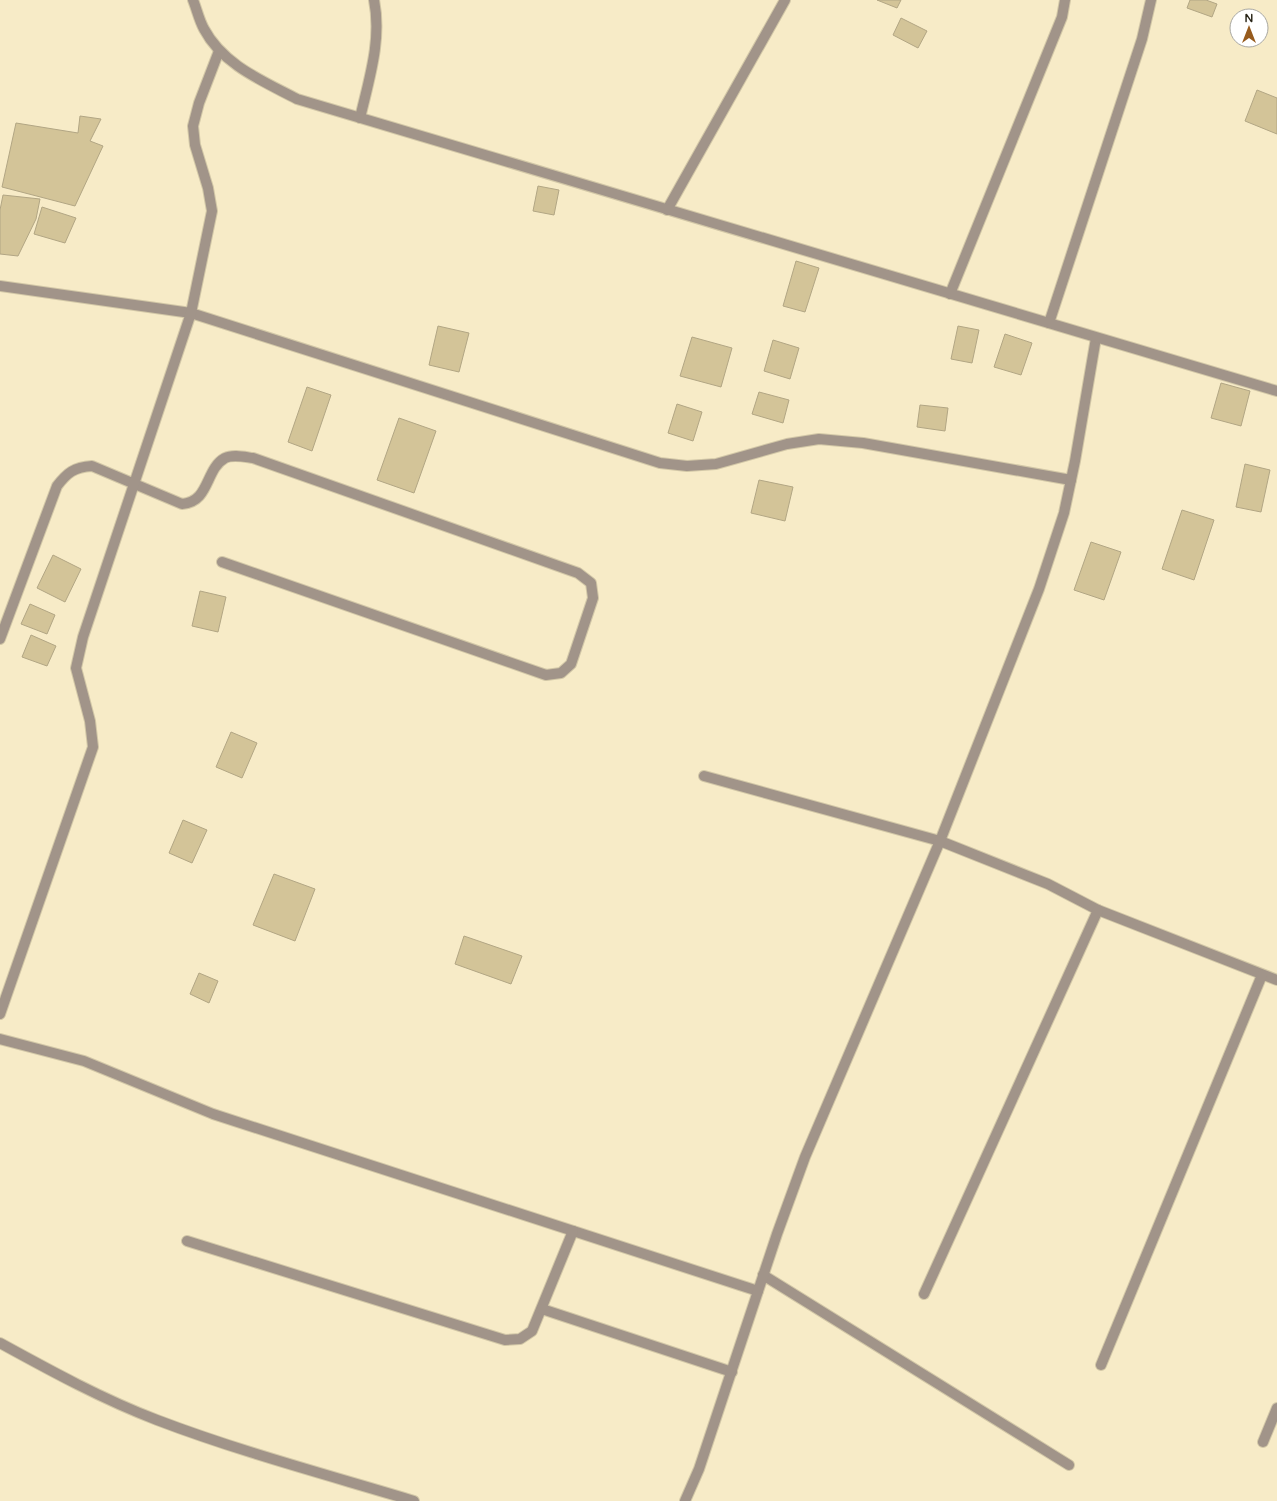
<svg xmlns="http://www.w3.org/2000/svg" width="1277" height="1501" font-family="'Varela Round',sans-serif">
	<rect width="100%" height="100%" fill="#f7ebc7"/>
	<!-- building -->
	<g fill="#d3c498" stroke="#b2a684">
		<path d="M877 0H901L897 8Z"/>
		<path d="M1190 0H1206L1217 4 1212 17 1187 8Z"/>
		<path d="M901 18 927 31 918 48 893 35Z"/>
		<path d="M1257 90 1277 98V134L1245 121Z"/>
		<path d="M80 116 101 119 90 141 103 146 75 206 2 187 16 123 78 133Z"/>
		<path d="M538 186 559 190 554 215 533 211Z"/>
		<path d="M3 195 40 199 36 219 18 256 0 254V210Z"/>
		<path d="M42 207 76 218 65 243 34 234Z"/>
		<path d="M796 261 819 268 805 312 783 306Z"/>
		<path d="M438 326 469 333 459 372 429 365Z"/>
		<path d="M958 326 979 330 972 363 951 359Z"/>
		<path d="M1005 334 1032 343 1021 375 994 367Z"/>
		<path d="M692 337 732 348 721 387 680 376Z"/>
		<path d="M773 340 799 348 790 379 764 371Z"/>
		<path d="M1221 383 1250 391 1241 426 1211 418Z"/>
		<path d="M307 387 331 395 312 451 288 442Z"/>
		<path d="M759 392 789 400 783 423 752 414Z"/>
		<path d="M677 404 702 412 693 441 668 433Z"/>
		<path d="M920 405 948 408 945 431 917 427Z"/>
		<path d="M399 418 436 431 414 493 377 480Z"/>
		<path d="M1245 464 1270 470 1261 512 1236 507Z"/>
		<path d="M759 480 793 487 785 521 751 513Z"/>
		<path d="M1182 510 1214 520 1194 580 1162 569Z"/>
		<path d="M1091 542 1121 552 1104 600 1074 590Z"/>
		<path d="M53 555 81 569 65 602 37 588Z"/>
		<path d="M200 591 226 597 218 632 192 626Z"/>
		<path d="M30 604 55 615 47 634 21 624Z"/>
		<path d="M31 635 56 646 47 666 22 657Z"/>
		<path d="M231 732 257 743 242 778 216 767Z"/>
		<path d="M183 820 207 830 192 863 169 853Z"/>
		<path d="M274 874 315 889 295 941 253 925Z"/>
		<path d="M464 936 522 956 511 984 455 964Z"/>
		<path d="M199 973 218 981 209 1003 190 994Z"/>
	</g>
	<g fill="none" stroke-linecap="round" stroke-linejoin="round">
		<defs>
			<g id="minor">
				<path d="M360 118C369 79 382 40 374 0"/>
				<path d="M667 210 785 0"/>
				<path d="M0 286 191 313 660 463 687 466 716 464 787 444 819 439 863 443 1071 480"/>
				<path d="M950 294 1062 17 1065 0"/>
				<path d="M1049 323 1142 39 1151 0"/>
				<path d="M0 639 57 486C67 473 74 467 92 466L182 504C210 502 205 469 225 458 233 454 245 457 253 458L578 573 591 583 593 598 571 664 561 673 546 675 222 562"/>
				<path d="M704 776 940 841 1048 884 1098 910 1277 980"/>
				<path d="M0 1014 93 747 90 721 76 668 83 637 191 313 212 211 208 188 195 145 193 126 199 103 219 51"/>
				<path d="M0 1039 84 1061 213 1114 758 1291"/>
				<path d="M187 1241 505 1340 520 1339 532 1331 573 1231"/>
				<path d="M763 1275 1069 1465"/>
				<path d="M924 1294 1098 910"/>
				<path d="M542 1309 732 1372"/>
				<path d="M0 1343C51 1371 102 1399 157 1420 241 1452 328 1475 414 1501"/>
				<path d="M1101 1365 1262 975"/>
				<path d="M1263 1442 1277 1408"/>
				<path d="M685 1501 699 1469 777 1234 805 1157 940 841 1039 589 1064 513 1075 461 1096 338"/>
			</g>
			<path id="tertiary" d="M193 0C197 10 199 20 204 29 223 65 263 81 297 99L1277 391"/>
		</defs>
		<!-- minor casing -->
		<use href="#minor" stroke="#d2c7a7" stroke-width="12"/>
		<!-- tertiary casing -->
		<use href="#tertiary" stroke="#d2c7a7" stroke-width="12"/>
		<!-- minor -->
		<use href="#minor" stroke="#a19489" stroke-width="10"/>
		<!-- tertiary -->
		<use href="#tertiary" stroke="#a19489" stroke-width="10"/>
	</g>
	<!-- north arrow -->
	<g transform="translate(1249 28)"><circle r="19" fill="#ffffff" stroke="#a9a8a2"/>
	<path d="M0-3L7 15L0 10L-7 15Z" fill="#975b1d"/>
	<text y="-6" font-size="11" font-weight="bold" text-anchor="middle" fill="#292517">N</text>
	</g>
</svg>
